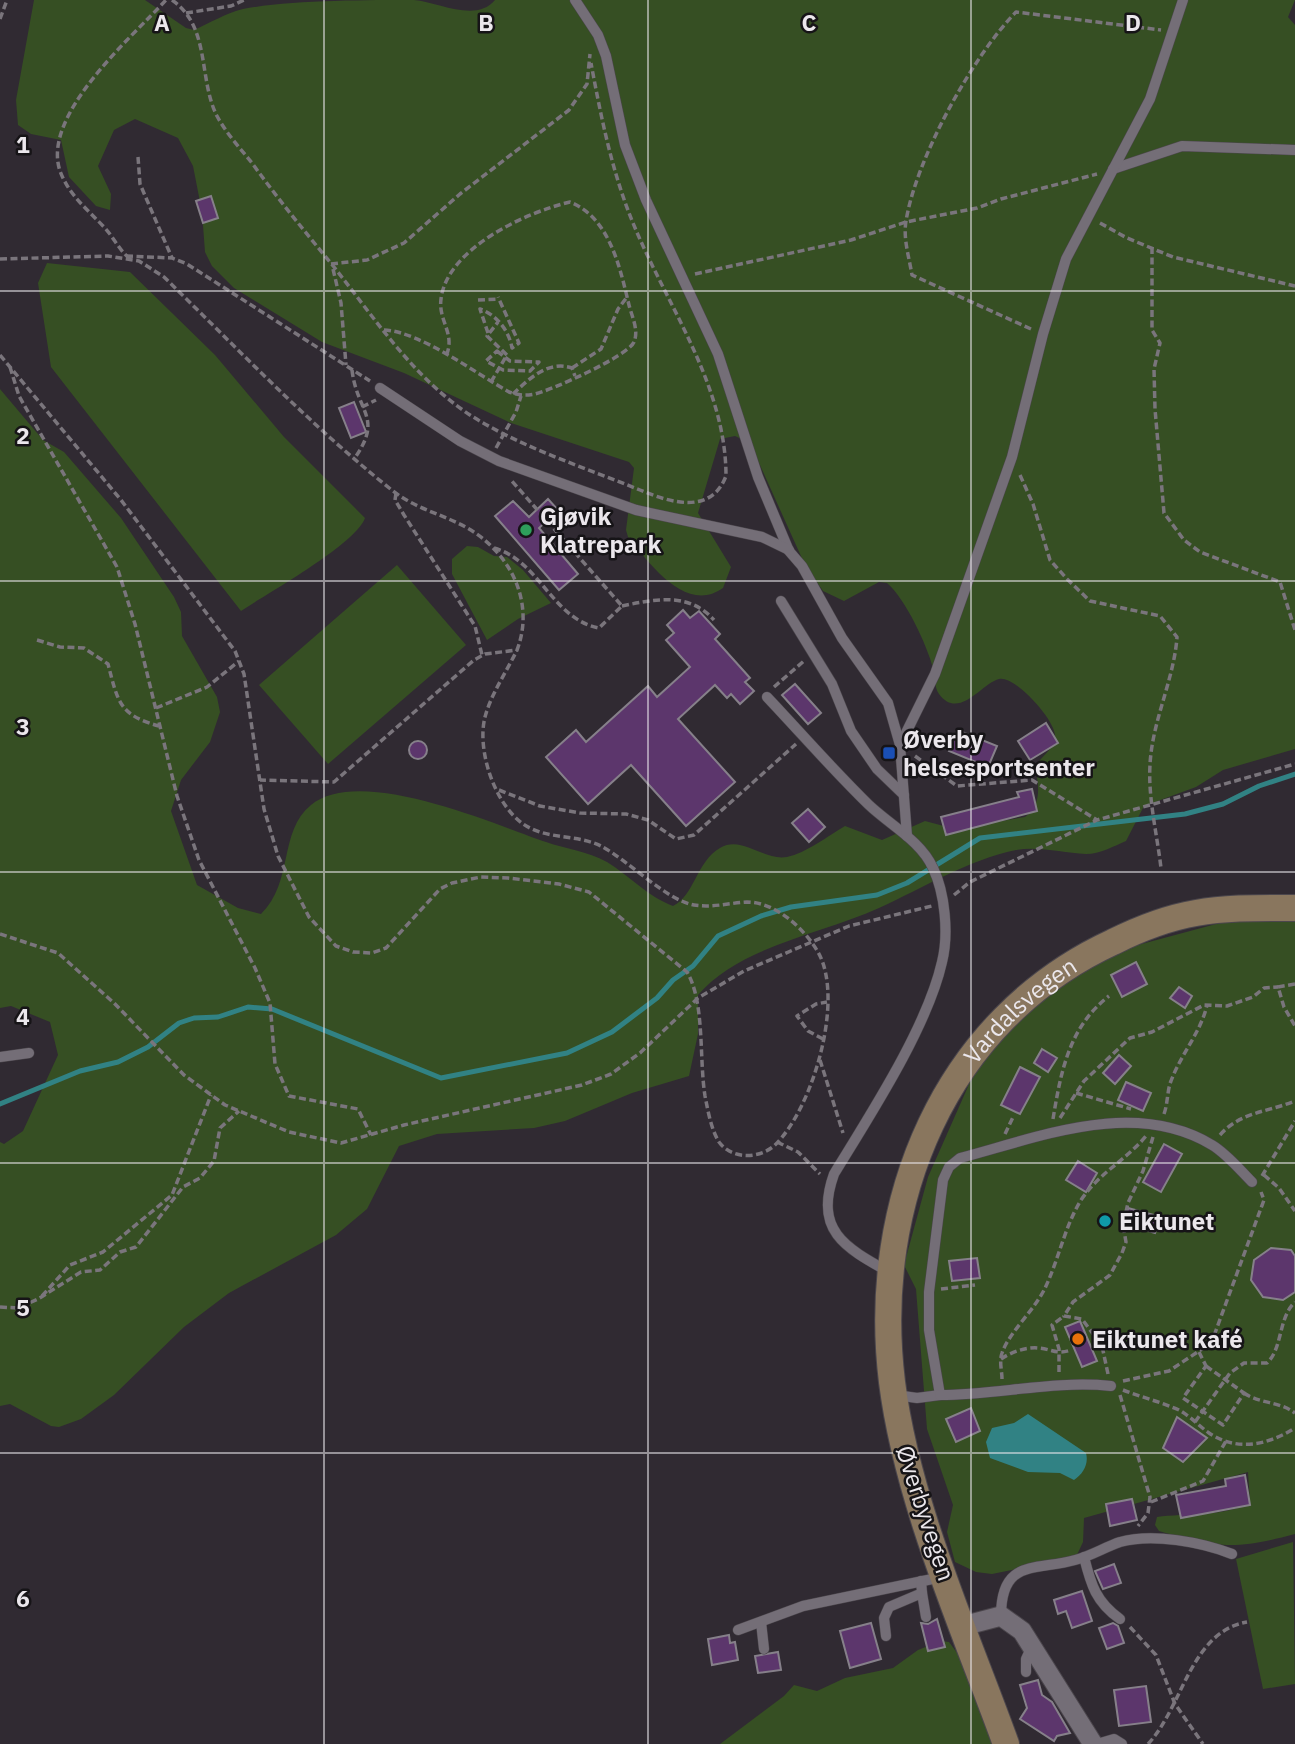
<svg xmlns="http://www.w3.org/2000/svg" width="1295" height="1744" font-family="'IBM Plex Sans',sans-serif">
	<rect width="100%" height="100%" fill="#302a32"/>
	<!-- green -->
	<g fill="#364f23">
		<path d="M34 0H145L186 28 194 30C210 23 226 13 243 9 290 0 365 0 414 0 438 2 476 23 495 0H1295L1288 17 1295 25V749L1223 770 1196 787 1144 806 1126 841C1114 846 1100 854 1086 854 1063 853 1039 846 1016 850 968 860 923 888 879 908 822 934 740 946 698 995V1034L689 1076 632 1093 565 1121 534 1128 437 1134 399 1146 367 1209 336 1235 229 1293 184 1327 114 1395 81 1419 59 1427 51 1426 10 1404 0 1406V1142L4 1144 23 1131 58 1055 50 1022 11 1006 0 1008V389L43 440 64 452 121 518 174 597 181 612 182 636 217 697 220 712 210 742 181 780 171 811 197 885 238 908 261 914C294 882 278 832 311 805 360 765 493 824 546 842 566 849 587 851 607 862 630 876 647 896 673 906 695 895 696 862 720 848 742 835 763 861 787 857 806 853 828 836 845 826L882 840 925 821 955 829 1025 817C1042 805 1039 785 1035 767 1041 756 1053 751 1055 737 1057 722 1015 675 999 679 982 683 959 721 939 694 934 687 935 676 933 668 927 645 905 598 887 583L879 582 844 601 823 591 805 565 750 443 735 436 720 439 698 513 731 567 723 588C685 615 648 561 628 537L626 530 634 468 629 462 511 423 404 373 322 342 234 288 212 266 205 252 202 212 193 166 178 138 135 119 114 130 98 166 111 194 110 210 96 206 69 177 61 140 31 134 18 125 16 100Z"/>
		<path d="M47 263 130 272 215 355 284 437 365 518C356 544 268 593 241 611L51 367 38 283Z"/>
		<path d="M467 546 478 547 494 556 507 557 523 570 551 603 518 619 487 640 452 574V559Z"/>
		<path d="M397 565 466 645 328 764 259 685Z"/>
		<path d="M1295 916V1534C1235 1550 1218 1548 1159 1531L1155 1525 1157 1517C1184 1513 1229 1517 1250 1502L1248 1472 1084 1518 1083 1542 1076 1557 992 1574 976 1572 955 1562 947 1532 953 1505 927 1429 916 1289 904 1265 928 1177 974 1073 1026 1012 1073 975 1123 949 1231 920Z"/>
		<path d="M1293 1542 1295 1684 1263 1689 1236 1559Z"/>
		<path d="M941 1641 949 1642 958 1654 997 1744H720L784 1696 794 1685 817 1691 845 1678 893 1668 918 1650Z"/>
	</g>
	<!-- water -->
	<path fill="#318284" d="M1028 1414 1086 1453C1089 1464 1083 1474 1074 1480L1060 1473 1028 1472 990 1458 986 1442 992 1428 1014 1423Z"/>
	<g fill="none" stroke-linecap="round" stroke-linejoin="round">
		<!-- stream -->
		<path stroke="#318284" stroke-width="5" d="M0 1104 80 1071 118 1062 148 1047 179 1023 194 1018 218 1017 248 1007 272 1009 441 1078 567 1053 612 1032 657 998 673 980 693 966 718 936 761 916 791 907 877 895 907 883 980 838 1185 814 1223 804 1259 786 1295 774"/>
	</g>
	<!-- building -->
	<g fill="#5c366c" stroke="#86808a" stroke-width="2">
		<path d="M211 196 218 218 203 223 196 201Z"/>
		<path d="M354 402 366 432 351 438 339 408Z"/>
		<path d="M548 499 558 510 539 528 578 574 559 590 495 516 513 501 529 517Z"/>
		<path d="M683 610 690 618 699 611 720 634 715 639 750 678 745 682 754 691 740 704 731 694 727 698 715 685 678 719 735 782 686 826 631 765 588 804 546 757 576 730 586 742 648 686 657 697 690 667 666 640 674 633 667 625Z"/>
		<path d="M795 684 821 713 808 724 782 695Z"/>
		<path d="M1046 723 1058 743 1030 760 1018 741Z"/>
		<path d="M957 730 997 746 988 767 949 751Z"/>
		<circle cx="418" cy="750" r="9"/>
		<path d="M1032 789 1037 811 946 835 941 817 1019 797 1017 792Z"/>
		<path d="M808 809 825 827 809 842 792 823Z"/>
		<path d="M1136 962 1147 984 1122 997 1111 975Z"/>
		<path d="M1179 987 1192 996 1185 1008 1170 998Z"/>
		<path d="M1042 1049 1057 1058 1048 1072 1034 1063Z"/>
		<path d="M1119 1055 1131 1066 1115 1084 1103 1073Z"/>
		<path d="M1020 1067 1040 1077 1020 1114 1001 1105Z"/>
		<path d="M1126 1082 1151 1093 1143 1111 1118 1100Z"/>
		<path d="M1164 1144 1182 1154 1161 1192 1143 1182Z"/>
		<path d="M1078 1161 1097 1173 1086 1192 1066 1180Z"/>
		<path d="M1128 1208 1161 1217 1155 1233 1125 1224Z"/>
		<path d="M1271 1248 1291 1250 1295 1256V1292L1283 1300 1263 1297 1251 1280 1254 1260Z"/>
		<path d="M977 1258 980 1278 952 1281 949 1261Z"/>
		<path d="M1080 1321 1097 1361 1082 1367 1065 1327Z"/>
		<path d="M971 1408 980 1431 956 1442 946 1419Z"/>
		<path d="M1177 1417 1207 1438 1183 1462 1163 1448Z"/>
		<path d="M1245 1475 1250 1505 1181 1518 1176 1495 1226 1486 1225 1479Z"/>
		<path d="M1132 1499 1137 1520 1110 1526 1106 1504Z"/>
		<path d="M1114 1564 1121 1583 1103 1589 1095 1571Z"/>
		<path d="M1082 1591 1092 1621 1072 1628 1066 1611 1058 1614 1054 1600Z"/>
		<path d="M937 1619 945 1647 928 1651 921 1623 928 1624Z"/>
		<path d="M871 1623 881 1659 850 1668 840 1631Z"/>
		<path d="M1113 1623 1118 1626 1124 1643 1107 1649 1099 1628Z"/>
		<path d="M729 1635 730 1643 735 1642 738 1660 712 1665 708 1639Z"/>
		<path d="M778 1652 781 1670 758 1673 755 1656Z"/>
		<path d="M1038 1680 1042 1695 1052 1702 1070 1733 1057 1736 1054 1741 1020 1719 1027 1708 1020 1685Z"/>
		<path d="M1146 1686 1151 1722 1119 1726 1114 1690Z"/>
	</g>
	<g fill="none" stroke-linecap="round" stroke-linejoin="round">
		<defs>
			<g id="service">
				<path d="M575 0 598 35 606 56 625 145 646 200 718 354 758 477 789 551 802 566 842 638 888 703 900 745"/>
				<path d="M1113 169 1182 146 1295 150"/>
				<path d="M380 388 460 441 499 461 636 510 762 537 789 550"/>
				<path d="M781 601 832 684 851 731 877 769 904 795"/>
				<path d="M767 697C801 733 834 771 869 805 890 825 921 841 933 868 945 893 949 934 942 962 927 1028 870 1115 834 1174 814 1230 844 1247 889 1272"/>
				<path d="M907 836 900 745 935 674 1012 457 1043 334 1066 259 1150 99 1183 0"/>
				<path d="M0 1057 29 1053"/>
				<path d="M896 1395 917 1398 940 1395 929 1330V1292L943 1180 949 1167 960 1158C1040 1137 1134 1098 1212 1145 1227 1154 1240 1170 1252 1182"/>
				<path d="M940 1395C998 1395 1054 1380 1111 1386"/>
				<path d="M1084 1557C1091 1585 1096 1602 1120 1619"/>
				<path d="M922 1593 926 1617"/>
				<path d="M1001 1616C1001 1558 1036 1571 1075 1560 1091 1556 1105 1547 1120 1542 1153 1533 1201 1542 1232 1554"/>
				<path d="M761 1622 764 1649"/>
				<path d="M738 1630 803 1606 942 1577"/>
				<path d="M886 1636 884 1618 889 1607 922 1593 921 1581"/>
				<path d="M1026 1672V1659L1032 1646"/>
				<path d="M1097 1744 1114 1739 1122 1744"/>
			</g>
			<path id="minor" d="M963 1626 1001 1616 1022 1631 1093 1744"/>
			<g id="secondary">
				<path id="s1" d="M1006 1744C965 1631 907 1502 892 1382 870 1203 944 1020 1113 942 1139 929 1167 918 1196 913 1228 907 1262 908 1295 908"/>
			</g>
		</defs>
		<!-- service casing -->
		<use href="#service" stroke="#4b464c" stroke-width="11"/>
		<!-- minor casing -->
		<use href="#minor" stroke="#4b464c" stroke-width="21"/>
		<!-- secondary casing -->
		<use href="#secondary" stroke="#4b464c" stroke-width="28"/>
		<!-- path -->
		<g stroke="#7a757c" stroke-width="3.5" stroke-dasharray="7 3.5" stroke-linecap="butt">
			<path d="M172 0C211 27 198 79 217 116 226 133 240 148 252 163 278 199 306 233 334 267 375 319 414 378 470 415 522 448 584 467 640 490 671 503 711 515 726 476 726 385 666 304 633 223 612 172 601 117 591 63"/>
			<path d="M186 13 231 6 244 0"/>
			<path d="M0 19 7 0"/>
			<path d="M138 157 140 184 172 258"/>
			<path d="M1100 223 1127 238 1173 257 1295 286"/>
			<path d="M1152 247V330L1160 343 1154 369 1155 409 1164 513 1184 540 1200 552 1280 582 1295 630"/>
			<path d="M126 256 172 258 187 264 370 381"/>
			<path d="M0 259 108 256 139 261 164 277C239 350 311 426 393 491 425 516 463 516 493 548 520 575 531 614 517 650L485 654 474 660 334 782 260 780"/>
			<path d="M130 259C119 250 113 236 103 226 86 208 69 195 60 171 41 115 131 38 166 0"/>
			<path d="M331 264 367 260 404 243 460 194 569 110 587 84 590 54"/>
			<path d="M333 269 341 303 346 365"/>
			<path d="M695 274 851 240 906 222 977 208 1001 199 1097 174"/>
			<path d="M478 300 499 299"/>
			<path d="M1031 329 912 275C909 257 903 238 906 221 916 159 972 57 1016 12L1161 30"/>
			<path d="M384 330C419 331 477 374 509 392 518 395 525 396 535 394 552 390 628 356 634 342 639 330 632 317 629 305 620 268 610 218 570 202 527 212 447 248 441 299 438 321 456 334 446 356"/>
			<path d="M488 333 480 309C497 315 509 331 512 348L519 343 498 297"/>
			<path d="M497 351 510 361 539 362 530 371 503 370 486 361Z"/>
			<path d="M0 355 121 500 235 651 244 674 264 809 278 856 309 917 336 946 353 952 372 953 386 948 440 889 452 883 481 877 508 878 559 884 589 892 687 972C705 1002 699 1059 705 1096 708 1111 711 1129 719 1142 732 1160 760 1159 775 1145 813 1108 845 999 818 952 804 928 775 902 747 902 729 903 712 908 694 905 666 900 629 861 601 846 578 835 552 839 530 828 497 812 476 752 485 717 491 694 507 671 517 650"/>
			<path d="M10 367 19 396 117 567 135 624 177 796 199 860 255 968 270 1003 275 1064 289 1096 358 1109 371 1135"/>
			<path d="M572 368 601 349 618 309 627 297"/>
			<path d="M352 370C357 413 384 417 354 459"/>
			<path d="M491 382 507 355 487 336 498 322"/>
			<path d="M513 394C529 379 548 360 572 368L575 376"/>
			<path d="M362 407 376 400"/>
			<path d="M496 448 516 412 521 396"/>
			<path d="M1020 475 1033 504 1050 560 1067 579 1090 601 1160 616 1177 637C1174 680 1152 721 1150 765 1148 798 1157 834 1161 868"/>
			<path d="M396 493 395 500 404 515 475 626 482 655"/>
			<path d="M494 548C540 561 552 619 599 628L622 606 511 480"/>
			<path d="M622 606C656 599 689 592 714 620"/>
			<path d="M37 640 60 647 84 648 108 664C118 702 119 715 159 726"/>
			<path d="M774 687 805 660"/>
			<path d="M156 708 207 687 239 661"/>
			<path d="M915 756 957 786 1032 780 1097 820"/>
			<path d="M499 790 540 806 580 813 626 814 648 820 676 839 694 835 796 744"/>
			<path d="M954 895 970 882 1097 820 1295 764"/>
			<path d="M0 934 58 953 114 1003 184 1075 225 1105 289 1132 341 1143 404 1125 582 1085 611 1074 640 1053 698 998 744 971 849 926 932 906"/>
			<path d="M1295 984 1278 987 1284 1007 1295 1026"/>
			<path d="M823 1039 808 1031 797 1016 816 1004 827 1002"/>
			<path d="M820 1060 843 1133"/>
			<path d="M1076 1093 1131 1109"/>
			<path d="M1164 1114C1168 1103 1167 1091 1171 1081 1181 1054 1201 1032 1207 1005"/>
			<path d="M1060 1118 1084 1081 1130 1038 1152 1032 1204 1005 1227 1006 1253 997 1264 988 1278 987"/>
			<path d="M1053 1119C1061 1071 1069 1027 1109 996"/>
			<path d="M1005 1134 1014 1115"/>
			<path d="M1220 1135C1240 1112 1268 1112 1295 1101"/>
			<path d="M777 1142 798 1152 820 1174"/>
			<path d="M1264 1175 1279 1188 1295 1211"/>
			<path d="M1262 1176 1295 1121"/>
			<path d="M941 1289 975 1285"/>
			<path d="M42 1296 70 1265 103 1252 172 1195 211 1095"/>
			<path d="M0 1307 18 1308 38 1299 81 1272 100 1270 120 1252 136 1247 183 1187 200 1178 214 1161 220 1128 239 1111"/>
			<path d="M1199 1352 1206 1366"/>
			<path d="M1001 1359C1011 1352 1026 1347 1038 1348 1052 1349 1056 1355 1071 1350"/>
			<path d="M1206 1366 1244 1393 1223 1425 1183 1398Z"/>
			<path d="M1059 1372V1349L1052 1325 1064 1316"/>
			<path d="M1108 1374 1102 1346 1082 1319 1064 1316 1073 1302 1110 1275 1122 1253 1126 1242 1123 1225 1128 1203 1143 1171 1153 1137"/>
			<path d="M1002 1379C1002 1371 999 1361 1002 1353 1009 1332 1036 1309 1046 1286 1059 1258 1065 1226 1081 1200 1099 1173 1126 1160 1146 1136"/>
			<path d="M1123 1381 1169 1371 1205 1347 1215 1333 1264 1200 1261 1192"/>
			<path d="M1123 1390C1141 1397 1161 1402 1179 1410 1190 1416 1199 1426 1209 1433 1237 1452 1268 1445 1295 1428"/>
			<path d="M1244 1393C1260 1404 1279 1401 1295 1413"/>
			<path d="M1120 1395 1150 1497 1148 1513 1138 1526"/>
			<path d="M1195 1422 1230 1373 1244 1363H1267C1283 1348 1278 1318 1295 1302"/>
			<path d="M1151 1502 1203 1481 1226 1441"/>
			<path d="M1130 1627 1156 1655 1175 1704 1203 1744"/>
			<path d="M1148 1744C1183 1707 1190 1632 1247 1622"/>
		</g>
		<!-- service -->
		<use href="#service" stroke="#746e77" stroke-width="10"/>
		<!-- minor -->
		<use href="#minor" stroke="#746e77" stroke-width="19"/>
		<!-- secondary -->
		<use href="#secondary" stroke="#89765e" stroke-width="26"/>
	</g>
	<!-- grid -->
	<path fill="none" stroke="#ebe7ec" stroke-width="2" stroke-opacity="0.55" d="M324 0V1744M648 0V1744M971 0V1744M0 291H1295M0 581H1295M0 872H1295M0 1163H1295M0 1453H1295"/>
	<!-- markers -->
	<circle fill="#2e9e5b" stroke="#161417" stroke-width="2.5" cx="526" cy="530" r="7"/>
	<rect fill="#1a4fb4" stroke="#161417" stroke-width="2.5" x="882" y="746" width="14" height="14" rx="3.5"/>
	<circle fill="#0f9aa8" stroke="#161417" stroke-width="2.5" cx="1105" cy="1221" r="7"/>
	<circle fill="#e8710a" stroke="#161417" stroke-width="2.5" cx="1078" cy="1339" r="7"/>
	<g text-anchor="middle" dominant-baseline="central" stroke-width="5" stroke-linejoin="round" paint-order="stroke">
		<!-- poi labels -->
		<g font-size="24" font-weight="bold" fill="#ebe7ec" stroke="#161417" text-anchor="start">
			<text x="540" y="516">Gjøvik<tspan x="540" dy="28">Klatrepark</tspan></text>
			<text x="903" y="739">Øverby<tspan x="903" dy="28">helsesportsenter</tspan></text>
			<text x="1119" y="1221">Eiktunet</text>
			<text x="1092" y="1339">Eiktunet kafé</text>
		</g>
		<!-- street labels -->
		<g font-size="24" fill="#ebe7ec" stroke="#161417">
			<text stroke="none"><textPath href="#s1" startOffset="791">Vardalsvegen</textPath></text>
			<text transform="translate(926 1513) rotate(72)">Øverbyvegen</text>
		</g>
	</g>
	<g font-size="23" text-anchor="middle" font-weight="bold" fill="#ebe7ec" stroke="#161417" stroke-width="5" stroke-linejoin="round" paint-order="stroke">
		<text x="162" y="31">A</text>
		<text x="486" y="31">B</text>
		<text x="809" y="31">C</text>
		<text x="1133" y="31">D</text>
		<text x="23" y="153">1</text>
		<text x="23" y="444">2</text>
		<text x="23" y="735">3</text>
		<text x="23" y="1025">4</text>
		<text x="23" y="1316">5</text>
		<text x="23" y="1607">6</text>
	</g>
</svg>
